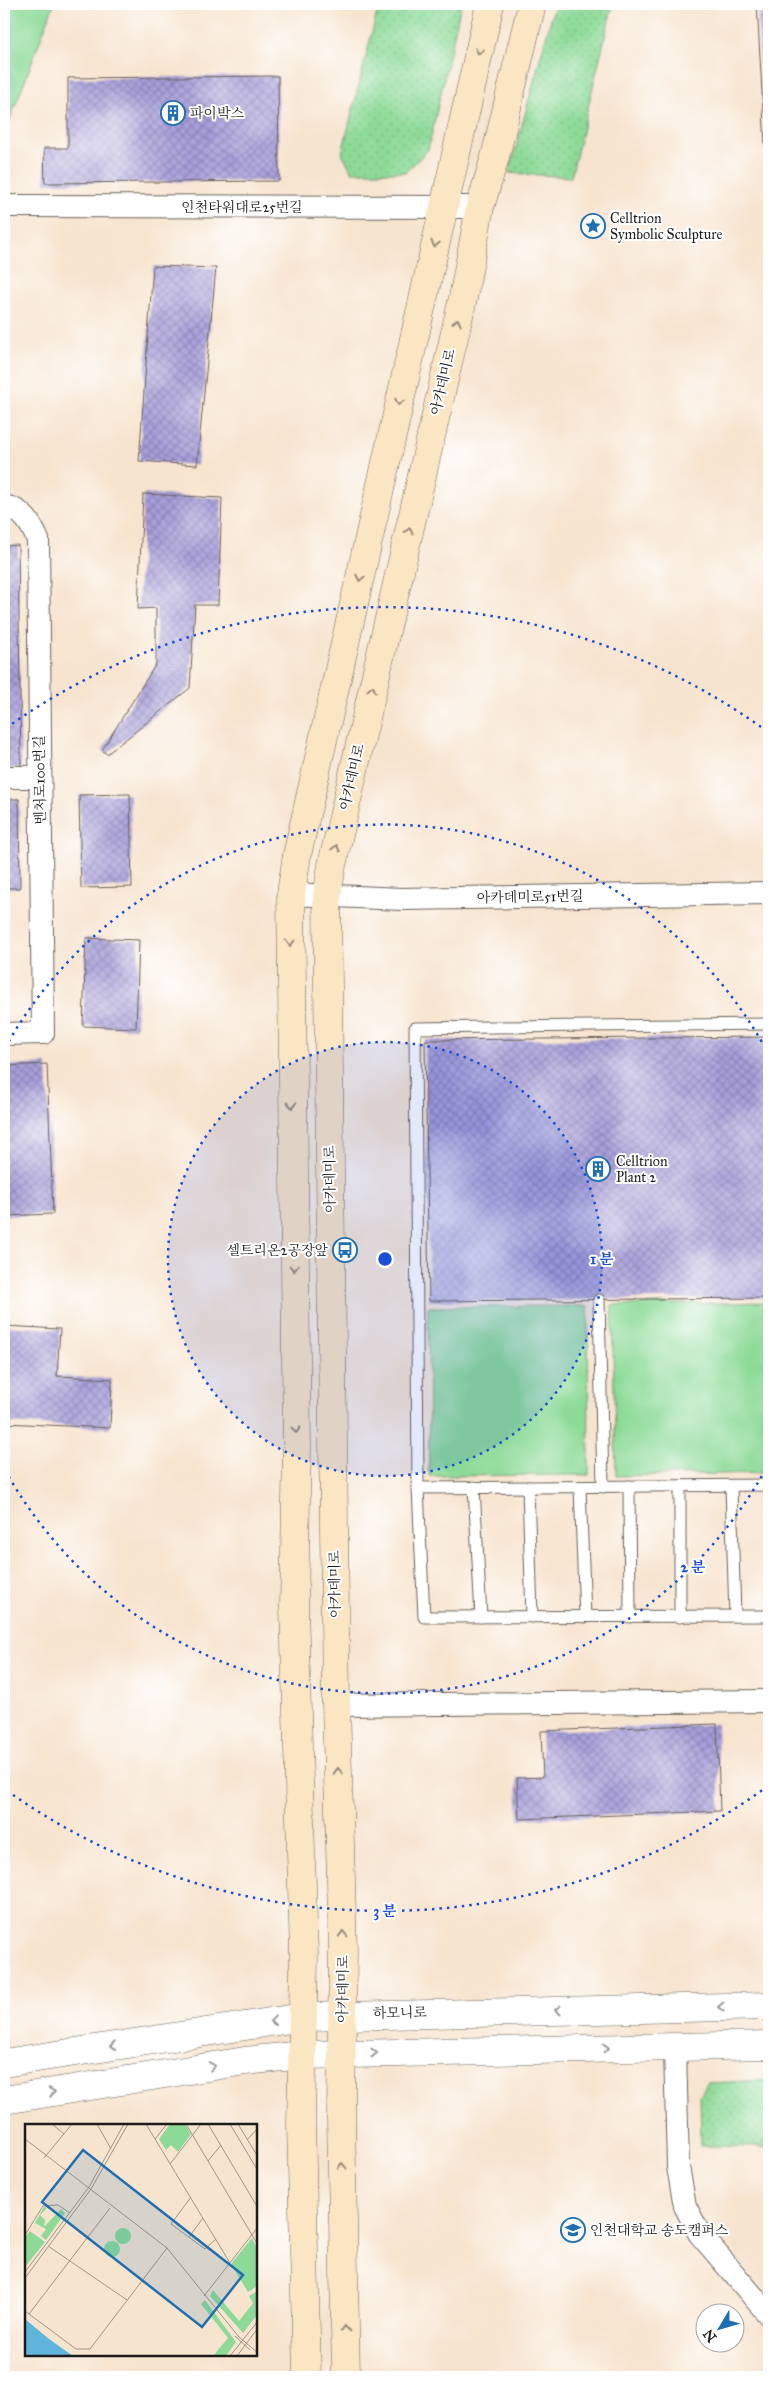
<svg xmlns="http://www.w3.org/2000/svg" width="773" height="2381" font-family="'IM FELL Great Primer','Noto Serif KR',serif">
	<defs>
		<pattern id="park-dots" width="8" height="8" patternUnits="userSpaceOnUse" patternTransform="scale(1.25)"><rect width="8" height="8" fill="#8dda98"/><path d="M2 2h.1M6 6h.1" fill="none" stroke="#79ba82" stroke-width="1.8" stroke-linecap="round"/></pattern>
		<pattern id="building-cross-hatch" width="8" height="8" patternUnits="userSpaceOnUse" patternTransform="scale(1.25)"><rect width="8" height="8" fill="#a89fdb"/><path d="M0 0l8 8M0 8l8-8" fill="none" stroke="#8881b1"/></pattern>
	</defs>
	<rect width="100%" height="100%" fill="#fff"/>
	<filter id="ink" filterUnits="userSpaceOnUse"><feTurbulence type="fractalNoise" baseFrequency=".02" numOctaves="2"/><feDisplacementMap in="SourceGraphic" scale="10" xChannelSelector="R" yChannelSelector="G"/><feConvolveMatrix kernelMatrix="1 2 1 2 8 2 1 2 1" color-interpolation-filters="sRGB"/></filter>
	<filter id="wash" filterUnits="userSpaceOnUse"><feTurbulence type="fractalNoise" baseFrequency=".0096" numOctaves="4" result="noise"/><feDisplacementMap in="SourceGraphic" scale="20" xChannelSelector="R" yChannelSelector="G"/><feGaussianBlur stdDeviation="1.12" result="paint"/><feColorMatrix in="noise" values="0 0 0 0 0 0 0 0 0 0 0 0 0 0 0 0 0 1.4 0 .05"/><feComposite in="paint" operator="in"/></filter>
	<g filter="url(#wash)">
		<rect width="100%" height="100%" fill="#f7e4cf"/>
		<!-- green -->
		<g fill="#8dda98" stroke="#547b5a">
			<path d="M4 4H54L4 135Z"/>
			<path d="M769 1302V1473L616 1476 612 1305Z"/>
			<path d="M588 1306 589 1475 429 1476 428 1307Z"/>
		</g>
		<!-- park -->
		<g fill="url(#park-dots)" stroke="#547b5a">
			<path d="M379 4H461L428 150 406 172H352L342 153Z"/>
			<path d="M555 4H613L571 177 509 173Z"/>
			<path d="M769 2080V2147L701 2146 700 2095 707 2083Z"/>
		</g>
		<g id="blocks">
			<!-- building -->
			<g fill="url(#building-cross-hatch)">
				<path d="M757 4H769V146H765Z"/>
				<path d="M278 76 279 181 45 183 44 148H68V78Z"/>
				<path d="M153 266 216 268 197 465 139 461Z"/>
				<path d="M143 494 222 498 218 605H195L190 688 107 754 102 750 156 664V608L138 609Z"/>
				<path d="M18 545 21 768 4 769V546Z"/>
				<path d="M130 794 132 887 81 888 79 795Z"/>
				<path d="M4 799H19L20 888H4Z"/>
				<path d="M86 938 139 940 136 1028 83 1026Z"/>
				<path d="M769 1037V1298L429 1301 425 1040Z"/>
				<path d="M47 1064 53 1214 4 1216V1066Z"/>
				<path d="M4 1326 60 1329 57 1376 112 1379 110 1428 4 1423Z"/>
				<path d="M717 1724 720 1811 519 1819 517 1778 543 1777 541 1731Z"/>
			</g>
		</g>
	</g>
	<g filter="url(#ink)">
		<use href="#blocks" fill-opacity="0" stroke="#69625b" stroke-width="1"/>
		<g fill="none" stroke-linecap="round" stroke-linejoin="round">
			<defs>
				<g id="service">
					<path d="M769 1024 415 1028 418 1488 769 1485"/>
					<path d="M599 1300 603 1487"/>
					<path d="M629 1486 630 1617"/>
					<path d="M680 1486V1617"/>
					<path d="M731 1486 735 1616"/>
					<path d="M474 1487 481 1617"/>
					<path d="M528 1487 532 1617"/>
					<path d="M580 1487 585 1617"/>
					<path d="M418 1488 424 1617 769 1616"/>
				</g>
				<g id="minor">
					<path d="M4 206 480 207"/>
					<path d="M4 506C23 509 31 524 38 540L43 1033 4 1034"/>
					<path d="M4 777H40"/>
					<path d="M291 894 401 899 769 893"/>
					<path d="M336 1705 769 1701"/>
					<path d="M675 2047 678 2167 685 2206 699 2233 769 2315"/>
				</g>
				<g id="tertiary">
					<path d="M4 2063 303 2017 769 2006"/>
					<path d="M4 2100 245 2061 302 2055 769 2045"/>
				</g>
				<g id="secondary">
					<path d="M307 2377 301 2124 304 1956 294 1607 297 1448 291 894 297 855 490 4"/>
					<path d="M346 2377 341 2118 343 1951 336 1705 327 896 332 865 463 298 480 207 495 157 532 4"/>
				</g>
			</defs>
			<!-- service casing -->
			<use href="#service" stroke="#69625b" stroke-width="13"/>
			<!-- minor casing -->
			<use href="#minor" stroke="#69625b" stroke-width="24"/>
			<!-- tertiary casing -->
			<use href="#tertiary" stroke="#69625b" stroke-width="29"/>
			<!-- secondary casing -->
			<use href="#secondary" stroke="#69625b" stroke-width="29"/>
			<!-- service -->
			<use href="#service" stroke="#fff" stroke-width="11"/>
			<!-- minor -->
			<use href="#minor" stroke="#fff" stroke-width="22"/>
			<!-- tertiary -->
			<use href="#tertiary" stroke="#fff" stroke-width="28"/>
			<!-- secondary -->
			<use href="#secondary" stroke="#fbe6c4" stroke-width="28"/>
		</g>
		<!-- one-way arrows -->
		<defs><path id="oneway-chevron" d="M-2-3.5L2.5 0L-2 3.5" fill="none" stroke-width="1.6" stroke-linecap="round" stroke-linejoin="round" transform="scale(1.25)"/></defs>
		<g stroke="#978b78">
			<use href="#oneway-chevron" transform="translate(479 51) rotate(103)"/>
			<use href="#oneway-chevron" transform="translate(435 244) rotate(102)"/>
			<use href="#oneway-chevron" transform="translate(457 322) rotate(-77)"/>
			<use href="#oneway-chevron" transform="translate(399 402) rotate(103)"/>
			<use href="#oneway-chevron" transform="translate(409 531) rotate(-77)"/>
			<use href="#oneway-chevron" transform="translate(360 578) rotate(103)"/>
			<use href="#oneway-chevron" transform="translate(372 689) rotate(-77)"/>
			<use href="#oneway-chevron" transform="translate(336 848) rotate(-77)"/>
			<use href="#oneway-chevron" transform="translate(290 943) rotate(91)"/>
			<use href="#oneway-chevron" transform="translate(292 1105) rotate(89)"/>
			<use href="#oneway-chevron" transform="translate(294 1268) rotate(89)"/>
			<use href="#oneway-chevron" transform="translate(296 1430) rotate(89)"/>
			<use href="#oneway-chevron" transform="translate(338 1771) rotate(-92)"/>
			<use href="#oneway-chevron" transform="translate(343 1934) rotate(-92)"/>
			<use href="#oneway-chevron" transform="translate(342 2166) rotate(-91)"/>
			<use href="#oneway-chevron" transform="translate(345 2329) rotate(-91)"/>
		</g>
		<g stroke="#999">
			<use href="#oneway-chevron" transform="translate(721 2007) rotate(179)"/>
			<use href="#oneway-chevron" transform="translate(558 2010) rotate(179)"/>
			<use href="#oneway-chevron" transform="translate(273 2021) rotate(173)"/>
			<use href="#oneway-chevron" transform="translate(113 2046) rotate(171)"/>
			<use href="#oneway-chevron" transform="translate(606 2048) rotate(-1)"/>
			<use href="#oneway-chevron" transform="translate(374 2053)"/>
			<use href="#oneway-chevron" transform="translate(212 2066) rotate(-9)"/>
			<use href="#oneway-chevron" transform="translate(52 2092) rotate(-9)"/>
		</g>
	</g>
	<!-- distance rings -->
	<circle cx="385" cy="1259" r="217" fill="#1d4ed8" fill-opacity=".12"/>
	<g fill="none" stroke="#1d4ed8" stroke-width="2.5" stroke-dasharray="2.5 5">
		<circle cx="385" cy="1259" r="217"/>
		<path d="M769 1463A435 435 0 0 1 5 1470M5 1048A435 435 0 0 1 769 1055"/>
		<path d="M768 1786A652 652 0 0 1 6 1790M6 728A652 652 0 0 1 768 732"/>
	</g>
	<!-- icons -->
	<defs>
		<symbol id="building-ring" viewBox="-11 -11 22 22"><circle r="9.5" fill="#fff" stroke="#1f6fb2" stroke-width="1.5"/><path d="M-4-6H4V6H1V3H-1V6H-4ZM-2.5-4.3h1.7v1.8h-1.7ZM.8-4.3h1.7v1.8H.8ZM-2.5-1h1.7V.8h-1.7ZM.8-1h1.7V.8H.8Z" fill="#1f6fb2"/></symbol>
		<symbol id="sight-ring" viewBox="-11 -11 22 22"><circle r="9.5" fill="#fff" stroke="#1f6fb2" stroke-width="1.5"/><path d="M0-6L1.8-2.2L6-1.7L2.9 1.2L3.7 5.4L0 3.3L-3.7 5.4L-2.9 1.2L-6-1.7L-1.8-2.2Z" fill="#1f6fb2"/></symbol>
		<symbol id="bus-ring" viewBox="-11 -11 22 22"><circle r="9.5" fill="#fff" stroke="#1f6fb2" stroke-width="1.5"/><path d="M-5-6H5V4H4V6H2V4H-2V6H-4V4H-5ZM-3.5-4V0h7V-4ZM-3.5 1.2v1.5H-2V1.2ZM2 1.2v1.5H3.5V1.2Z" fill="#1f6fb2"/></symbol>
		<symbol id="university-ring" viewBox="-11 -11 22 22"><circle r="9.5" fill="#fff" stroke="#1f6fb2" stroke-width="1.5"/><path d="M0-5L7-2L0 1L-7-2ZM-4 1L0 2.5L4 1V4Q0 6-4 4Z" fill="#1f6fb2"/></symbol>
	</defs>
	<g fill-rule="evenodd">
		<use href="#building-ring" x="159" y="99" width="28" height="28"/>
		<use href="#sight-ring" x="579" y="212" width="28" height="28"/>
		<use href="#building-ring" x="584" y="1155" width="28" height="28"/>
		<use href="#bus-ring" x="331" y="1236" width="28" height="28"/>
		<use href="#university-ring" x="559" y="2216" width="28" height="28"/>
	</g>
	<g text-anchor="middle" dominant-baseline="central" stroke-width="4" stroke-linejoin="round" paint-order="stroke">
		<!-- poi labels -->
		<g font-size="14" fill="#1c1c1c" stroke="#fff" text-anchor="start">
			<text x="190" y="113">파이박스</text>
			<text x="610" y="218">Celltrion<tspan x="610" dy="16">Symbolic Sculpture</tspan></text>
			<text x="616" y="1161">Celltrion<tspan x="616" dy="16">Plant 2</tspan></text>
			<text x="328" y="1250" text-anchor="end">셀트리온2공장앞</text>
			<text x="590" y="2230">인천대학교 송도캠퍼스</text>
		</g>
		<!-- street labels -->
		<g font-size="14" fill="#1c1c1c" stroke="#fff">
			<text x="242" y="207">인천타워대로25번길</text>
			<text transform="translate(443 382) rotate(-77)">아카데미로</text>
			<text transform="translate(352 777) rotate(-77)">아카데미로</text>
			<text transform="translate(40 780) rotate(-91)">벤처로100번길</text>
			<text transform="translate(530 897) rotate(-1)">아카데미로51번길</text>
			<text transform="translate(330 1179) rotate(-91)">아카데미로</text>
			<text transform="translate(335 1584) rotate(-91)">아카데미로</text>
			<text transform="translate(343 1989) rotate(-89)">아카데미로</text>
			<text transform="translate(400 2013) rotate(-1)">하모니로</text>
		</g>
	</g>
	<!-- overview -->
	<g transform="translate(25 2124)">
		<rect width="232" height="232" fill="#f7e4cf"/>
		<path d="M90 112a8 8 0 1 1 16 0a8 8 0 1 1-16 0ZM227 114 232 124V162L223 168 206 140ZM79 125a8 8 0 1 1 16 0a8 8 0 1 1-16 0Z" fill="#8dda98"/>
		<path d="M145 0H160L166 10 153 28 146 21 141 26 134 15ZM19 83 22 84 15 91 20 96 19 103 36 85 40 89 21 116 16 112 21 105 10 99ZM5 107 20 118 0 143V113ZM188 166 214 197 228 179 224 172 232 167V191L218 209 185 172ZM180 176 211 218 201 232H188L203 214 176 180Z" fill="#8dda98"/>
		<path d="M0 195 24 215 48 232H0Z" fill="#5fb4db"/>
		<path fill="none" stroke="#9f9487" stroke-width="1" d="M27 0 39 10M72 0 86 25M121 0 205 139M161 0 233 121M183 0 233 84M205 0 233 47M213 0 233 33M0 15 142 124 214 213 233 229M130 15 142 0M222 16 233 4M19 34 47 0M183 37 196 21M145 40 176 0M166 73 146 100 180 125 191 115M0 111 18 82 33 81 45 89M164 113 178 94M23 122 102 176M0 148 64 63 99 0M0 154 66 65 103 0M179 172 233 103M0 187 51 225H65L142 124M4 190 85 84M210 212 225 226M205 232 233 197M212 232 233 204"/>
		<path fill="#1f6fb2" fill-opacity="0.15" stroke="#1f6fb2" stroke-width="2.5" d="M58 26 218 151 177 203 17 78Z"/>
		<rect width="232" height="232" fill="none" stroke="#1c1c1c" stroke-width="2.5"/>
	</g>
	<circle cx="385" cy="1259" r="8" fill="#1d4ed8" stroke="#fff" stroke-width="2.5"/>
	<g font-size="15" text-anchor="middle" font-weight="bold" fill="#1d4ed8" stroke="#fff" stroke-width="4" stroke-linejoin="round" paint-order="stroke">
		<text x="602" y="1264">1 분</text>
		<text x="693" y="1572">2 분</text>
		<text x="385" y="1916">3 분</text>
	</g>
	<!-- margin -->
	<rect width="773" height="2381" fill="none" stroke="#fff" stroke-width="20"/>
	<!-- north arrow -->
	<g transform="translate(720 2328) rotate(232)"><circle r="24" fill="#ffffff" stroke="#a4a4a4"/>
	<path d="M0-4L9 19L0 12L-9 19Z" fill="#1f6fb2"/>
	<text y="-8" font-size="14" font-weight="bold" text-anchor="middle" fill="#1c1c1c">N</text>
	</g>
</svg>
